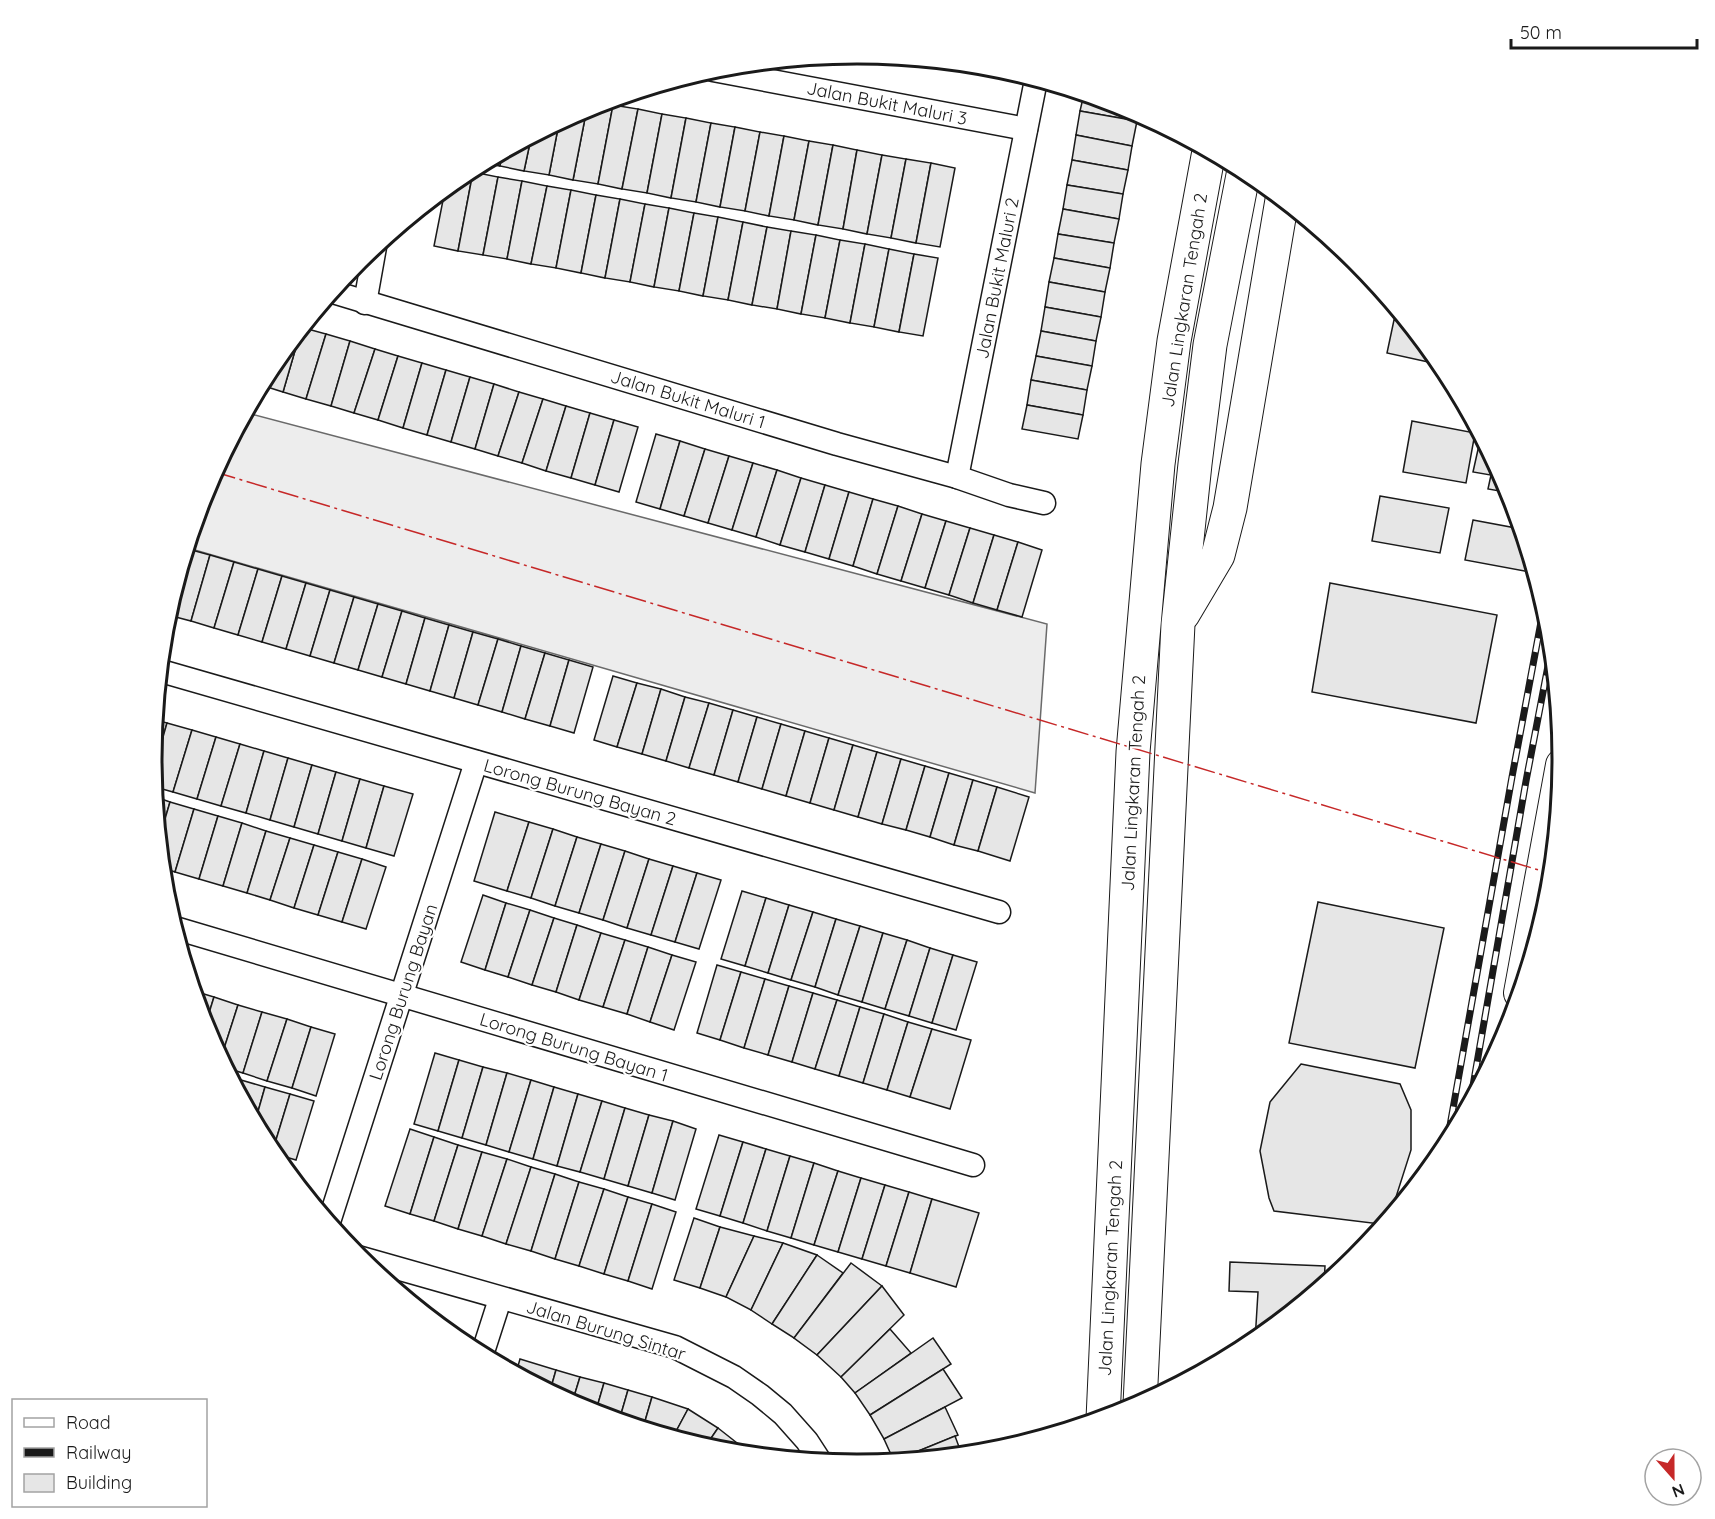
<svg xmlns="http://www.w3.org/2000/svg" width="1715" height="1519" font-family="Quicksand,sans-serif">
	<rect width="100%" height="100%" fill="#fff"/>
	<!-- built -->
	<path fill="#ededed" stroke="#6a6a6a" stroke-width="1.5" d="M247 413 1047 624 1035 793 188 548 206 489Z"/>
	<!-- building -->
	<g fill="#e6e6e6" stroke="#1a1a1a" stroke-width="1.5">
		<path d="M1084 94 1128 108 1138 113 1137 121 1080 111Z"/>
		<path d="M603 103 613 105 598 184 573 180 587 108Z"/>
		<path d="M613 105 638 109 622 189 598 184Z"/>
		<path d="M587 108 573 180 549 175 559 123Z"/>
		<path d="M638 109 662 114 647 193 622 189Z"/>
		<path d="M1080 111 1137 121 1132 146 1076 135Z"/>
		<path d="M662 114 686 118 671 198 647 193Z"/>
		<path d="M686 118 711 123 696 202 671 198Z"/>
		<path d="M559 123 549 175 524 171 531 138Z"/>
		<path d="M711 123 735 127 720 207 696 202Z"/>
		<path d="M735 127 760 132 745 211 720 207Z"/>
		<path d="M760 132 784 136 769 216 745 211Z"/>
		<path d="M1076 135 1132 146 1128 170 1072 160Z"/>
		<path d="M784 136 809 141 794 220 769 216Z"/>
		<path d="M531 138 524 171 500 166 502 153Z"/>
		<path d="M809 141 833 145 818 225 794 220Z"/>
		<path d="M833 145 857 150 843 229 818 225Z"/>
		<path d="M857 150 882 155 867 234 843 229Z"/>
		<path d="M502 153 500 166 484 163Z"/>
		<path d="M882 155 906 159 891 238 867 234Z"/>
		<path d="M906 159 931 163 916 243 891 238Z"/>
		<path d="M1072 160 1128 170 1123 194 1067 185Z"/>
		<path d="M931 163 955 168 940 247 916 243Z"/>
		<path d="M469 171 473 172 458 251 434 246 445 190Z"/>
		<path d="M473 172 498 177 483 255 458 251Z"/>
		<path d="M498 177 522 181 507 259 483 255Z"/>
		<path d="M522 181 547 186 531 264 507 259Z"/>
		<path d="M1067 185 1123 194 1119 219 1063 209Z"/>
		<path d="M547 186 571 190 556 268 531 264Z"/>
		<path d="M571 190 596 195 581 273 556 268Z"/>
		<path d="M596 195 620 199 605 278 581 273Z"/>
		<path d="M620 199 645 204 630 282 605 278Z"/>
		<path d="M645 204 669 208 654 287 630 282Z"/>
		<path d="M669 208 694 213 679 291 654 287Z"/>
		<path d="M1063 209 1119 219 1114 243 1058 234Z"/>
		<path d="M694 213 718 217 703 296 679 291Z"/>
		<path d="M718 217 743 222 728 300 703 296Z"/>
		<path d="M743 222 767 227 752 305 728 300Z"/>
		<path d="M767 227 791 231 777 309 752 305Z"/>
		<path d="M791 231 816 235 801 314 777 309Z"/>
		<path d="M1058 234 1114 243 1110 268 1054 258Z"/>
		<path d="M816 235 840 240 825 318 801 314Z"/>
		<path d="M840 240 865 244 850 323 825 318Z"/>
		<path d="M865 244 889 249 874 327 850 323Z"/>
		<path d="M889 249 914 254 899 332 874 327Z"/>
		<path d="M914 254 938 258 923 336 899 332Z"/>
		<path d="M1054 258 1110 268 1105 292 1049 282Z"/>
		<path d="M1049 282 1105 292 1101 317 1045 307Z"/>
		<path d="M1045 307 1101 317 1096 341 1041 331Z"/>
		<path d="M1394 320 1407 323 1442 365 1387 353Z"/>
		<path d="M304 328 326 334 306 399 283 392 301 330Z"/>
		<path d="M301 330 283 392 261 385 271 367Z"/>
		<path d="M1041 331 1096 341 1092 366 1036 356Z"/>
		<path d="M326 334 350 341 331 406 306 399Z"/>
		<path d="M350 341 375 349 354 413 331 406Z"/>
		<path d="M375 349 398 356 378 420 354 413Z"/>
		<path d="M398 356 422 363 403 428 378 420Z"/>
		<path d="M1036 356 1092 366 1087 390 1031 380Z"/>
		<path d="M422 363 446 370 427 435 403 428Z"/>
		<path d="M446 370 470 377 451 442 427 435Z"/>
		<path d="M470 377 494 384 475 449 451 442Z"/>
		<path d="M1031 380 1087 390 1083 415 1027 405Z"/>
		<path d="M494 384 519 392 498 456 475 449Z"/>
		<path d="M519 392 543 399 522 463 498 456Z"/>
		<path d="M543 399 566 406 546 471 522 463Z"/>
		<path d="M1027 405 1083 415 1078 439 1022 429Z"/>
		<path d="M566 406 590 413 571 478 546 471Z"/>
		<path d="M590 413 614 420 595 485 571 478Z"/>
		<path d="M614 420 638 427 619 492 595 485Z"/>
		<path d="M1412 421 1475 433 1466 483 1403 472Z"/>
		<path d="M656 434 680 441 660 509 636 502Z"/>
		<path d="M1481 436 1509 490 1511 493 1488 489 1491 475 1473 472Z"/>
		<path d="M680 441 705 449 684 516 660 509Z"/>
		<path d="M705 449 729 456 708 523 684 516Z"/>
		<path d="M729 456 753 463 732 530 708 523Z"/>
		<path d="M753 463 777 470 756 537 732 530Z"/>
		<path d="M777 470 801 478 780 545 756 537Z"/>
		<path d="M801 478 825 485 805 552 780 545Z"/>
		<path d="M825 485 849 492 829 559 805 552Z"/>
		<path d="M849 492 873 499 853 566 829 559Z"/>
		<path d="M1380 496 1449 508 1440 553 1372 541Z"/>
		<path d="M873 499 898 506 877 574 853 566Z"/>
		<path d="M898 506 922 514 901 581 877 574Z"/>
		<path d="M922 514 946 521 925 588 901 581Z"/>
		<path d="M1473 520 1521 529 1532 564 1530 572 1465 560Z"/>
		<path d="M946 521 970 528 949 595 925 588Z"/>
		<path d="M970 528 994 535 973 603 949 595Z"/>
		<path d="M994 535 1018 542 997 610 973 603Z"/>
		<path d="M1018 542 1042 550 1022 617 997 610Z"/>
		<path d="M188 549 210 555 191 621 168 615Z"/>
		<path d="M210 555 234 562 214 628 191 621Z"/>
		<path d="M234 562 258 569 238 635 214 628Z"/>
		<path d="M258 569 282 576 262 642 238 635Z"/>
		<path d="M282 576 306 583 286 649 262 642Z"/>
		<path d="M306 583 330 590 310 656 286 649Z"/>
		<path d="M1330 583 1497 615 1476 723 1312 692Z"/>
		<path d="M330 590 354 597 334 663 310 656Z"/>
		<path d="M354 597 378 604 358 670 334 663Z"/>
		<path d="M378 604 402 611 382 677 358 670Z"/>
		<path d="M402 611 425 618 406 684 382 677Z"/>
		<path d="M425 618 449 625 430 691 406 684Z"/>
		<path d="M449 625 473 632 454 698 430 691Z"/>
		<path d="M473 632 498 639 478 705 454 698Z"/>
		<path d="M498 639 521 646 502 712 478 705Z"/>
		<path d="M521 646 545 653 525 719 502 712Z"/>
		<path d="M545 653 569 660 550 726 525 719Z"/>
		<path d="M569 660 593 667 574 733 550 726Z"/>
		<path d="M613 676 637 683 617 747 594 740Z"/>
		<path d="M637 683 661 689 642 754 617 747Z"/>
		<path d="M661 689 685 697 666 761 642 754Z"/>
		<path d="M685 697 709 703 689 768 666 761Z"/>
		<path d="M709 703 733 710 714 775 689 768Z"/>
		<path d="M733 710 757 717 738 782 714 775Z"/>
		<path d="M757 717 781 724 762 789 738 782Z"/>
		<path d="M156 720 167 723 153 772 152 759Z"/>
		<path d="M167 723 192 730 173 792 155 787 153 772Z"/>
		<path d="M781 724 805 731 786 796 762 789Z"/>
		<path d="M192 730 216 737 197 799 173 792Z"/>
		<path d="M805 731 829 738 810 803 786 796Z"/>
		<path d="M216 737 240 744 221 806 197 799Z"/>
		<path d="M829 738 853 745 834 810 810 803Z"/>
		<path d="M240 744 264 751 246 813 221 806Z"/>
		<path d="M853 745 877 752 858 817 834 810Z"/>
		<path d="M264 751 288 758 270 820 246 813Z"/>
		<path d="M877 752 901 759 882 824 858 817Z"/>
		<path d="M288 758 312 765 294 827 270 820Z"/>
		<path d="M901 759 925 766 906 830 882 824Z"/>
		<path d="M312 765 336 772 318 834 294 827Z"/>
		<path d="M925 766 949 773 930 837 906 830Z"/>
		<path d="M336 772 360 779 342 841 318 834Z"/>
		<path d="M949 773 973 780 954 845 930 837Z"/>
		<path d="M360 779 384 786 366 848 342 841Z"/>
		<path d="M973 780 997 787 978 851 954 845Z"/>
		<path d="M384 786 413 794 394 856 366 848Z"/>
		<path d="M997 787 1029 797 1010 861 978 851Z"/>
		<path d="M156 797 170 802 160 836Z"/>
		<path d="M170 802 194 809 175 872 163 868 160 836Z"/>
		<path d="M194 809 218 816 199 879 175 872Z"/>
		<path d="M495 812 529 822 507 891 474 881Z"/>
		<path d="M218 816 242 823 223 886 199 879Z"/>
		<path d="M529 822 553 829 531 898 507 891Z"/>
		<path d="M242 823 266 831 247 893 223 886Z"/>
		<path d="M553 829 577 837 555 906 531 898Z"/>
		<path d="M266 831 290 838 270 900 247 893Z"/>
		<path d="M577 837 601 844 579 913 555 906Z"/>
		<path d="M290 838 314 845 294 908 270 900Z"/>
		<path d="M601 844 625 851 603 920 579 913Z"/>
		<path d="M314 845 338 852 318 915 294 908Z"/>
		<path d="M625 851 649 859 627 928 603 920Z"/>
		<path d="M338 852 362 859 342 922 318 915Z"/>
		<path d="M362 859 386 867 366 929 342 922Z"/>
		<path d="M649 859 673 866 651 935 627 928Z"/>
		<path d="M673 866 697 873 675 942 651 935Z"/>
		<path d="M697 873 721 880 699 949 675 942Z"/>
		<path d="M742 891 766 898 745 966 721 959Z"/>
		<path d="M483 895 506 903 485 970 461 962Z"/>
		<path d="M766 898 789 905 768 973 745 966Z"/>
		<path d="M1318 902 1444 928 1415 1068 1289 1043Z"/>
		<path d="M506 903 530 910 508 977 485 970Z"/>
		<path d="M789 905 813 912 791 980 768 973Z"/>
		<path d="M530 910 554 918 532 985 508 977Z"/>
		<path d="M813 912 836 919 815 987 791 980Z"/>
		<path d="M554 918 577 925 556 992 532 985Z"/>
		<path d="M836 919 860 926 838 995 815 987Z"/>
		<path d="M577 925 601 933 579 1000 556 992Z"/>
		<path d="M860 926 883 933 862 1002 838 995Z"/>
		<path d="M601 933 625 940 603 1007 579 1000Z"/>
		<path d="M883 933 907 940 885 1009 862 1002Z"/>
		<path d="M625 940 648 947 627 1014 603 1007Z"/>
		<path d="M907 940 930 948 909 1016 885 1009Z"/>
		<path d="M648 947 672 955 650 1022 627 1014Z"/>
		<path d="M930 948 953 955 932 1023 909 1016Z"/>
		<path d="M672 955 696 962 674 1030 650 1022Z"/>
		<path d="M953 955 977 962 956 1030 932 1023Z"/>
		<path d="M717 965 741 972 720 1040 697 1033Z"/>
		<path d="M741 972 765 979 744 1048 720 1040Z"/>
		<path d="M765 979 789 986 768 1055 744 1048Z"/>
		<path d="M789 986 813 993 792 1062 768 1055Z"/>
		<path d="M194 991 214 997 205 1026Z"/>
		<path d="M813 993 837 1000 815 1069 792 1062Z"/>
		<path d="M214 997 238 1005 221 1058 205 1026Z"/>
		<path d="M837 1000 860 1007 839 1076 815 1069Z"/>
		<path d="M238 1005 262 1012 243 1073 226 1068 221 1058Z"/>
		<path d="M860 1007 884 1014 863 1083 839 1076Z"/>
		<path d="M262 1012 287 1019 267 1081 243 1073Z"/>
		<path d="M884 1014 908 1022 887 1090 863 1083Z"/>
		<path d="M287 1019 311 1027 292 1088 267 1081Z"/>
		<path d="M908 1022 932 1029 910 1097 887 1090Z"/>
		<path d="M311 1027 335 1034 316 1096 292 1088Z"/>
		<path d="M932 1029 971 1040 950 1109 910 1097Z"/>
		<path d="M435 1053 459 1060 438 1131 414 1124Z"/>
		<path d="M459 1060 483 1067 462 1138 438 1131Z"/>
		<path d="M1301 1064 1400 1084 1411 1110V1150L1396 1197 1380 1224 1274 1211 1269 1198 1260 1151 1270 1102Z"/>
		<path d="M483 1067 507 1073 486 1145 462 1138Z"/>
		<path d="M507 1073 531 1080 509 1152 486 1145Z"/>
		<path d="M231 1077 241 1080 238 1090Z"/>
		<path d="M241 1080 265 1087 255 1122 238 1090Z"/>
		<path d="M531 1080 554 1087 533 1159 509 1152Z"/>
		<path d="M265 1087 290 1094 272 1153 255 1122Z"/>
		<path d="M554 1087 578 1094 557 1166 533 1159Z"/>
		<path d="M290 1094 314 1101 296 1160 272 1153Z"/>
		<path d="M578 1094 602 1101 580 1172 557 1166Z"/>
		<path d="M602 1101 625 1108 604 1179 580 1172Z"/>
		<path d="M625 1108 649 1115 628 1186 604 1179Z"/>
		<path d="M649 1115 673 1121 652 1193 628 1186Z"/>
		<path d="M673 1121 696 1129 675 1200 652 1193Z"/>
		<path d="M410 1129 434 1137 410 1214 385 1206Z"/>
		<path d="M719 1135 743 1142 720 1216 696 1209Z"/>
		<path d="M434 1137 458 1145 434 1221 410 1214Z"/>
		<path d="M743 1142 766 1149 743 1223 720 1216Z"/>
		<path d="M458 1145 482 1152 458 1229 434 1221Z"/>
		<path d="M766 1149 790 1156 767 1231 743 1223Z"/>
		<path d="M482 1152 507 1159 482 1236 458 1229Z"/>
		<path d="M790 1156 814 1163 791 1238 767 1231Z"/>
		<path d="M507 1159 531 1167 506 1244 482 1236Z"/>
		<path d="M814 1163 838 1171 814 1245 791 1238Z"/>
		<path d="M531 1167 555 1174 531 1251 506 1244Z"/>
		<path d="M838 1171 861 1178 838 1252 814 1245Z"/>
		<path d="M555 1174 579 1182 555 1259 531 1251Z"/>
		<path d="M861 1178 885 1185 862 1259 838 1252Z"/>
		<path d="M579 1182 604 1189 579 1266 555 1259Z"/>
		<path d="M885 1185 909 1192 886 1266 862 1259Z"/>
		<path d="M604 1189 628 1197 604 1274 579 1266Z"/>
		<path d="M909 1192 932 1199 910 1273 886 1266Z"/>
		<path d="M628 1197 652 1204 628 1281 604 1274Z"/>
		<path d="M932 1199 979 1213 956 1287 910 1273Z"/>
		<path d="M652 1204 676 1212 652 1289 628 1281Z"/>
		<path d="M694 1218 720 1227 700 1288 674 1280Z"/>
		<path d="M720 1227 754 1236 726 1297 700 1288Z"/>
		<path d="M754 1236 783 1243 751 1310 726 1297Z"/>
		<path d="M783 1243 817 1255 772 1324 751 1310Z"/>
		<path d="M817 1255 843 1273 794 1338 772 1324Z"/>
		<path d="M1230 1262 1325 1266 1324 1285 1255 1341 1258 1292 1229 1291Z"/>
		<path d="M851 1263 882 1286 817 1355 794 1338Z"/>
		<path d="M882 1286 904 1315 841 1377 817 1355Z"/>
		<path d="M890 1329 911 1353 855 1393 841 1377Z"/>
		<path d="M933 1338 951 1364 870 1415 855 1393Z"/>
		<path d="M520 1359 556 1370 550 1391 516 1373Z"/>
		<path d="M943 1369 962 1398 884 1439 870 1415Z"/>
		<path d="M556 1370 580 1377 572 1403 550 1391Z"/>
		<path d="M580 1377 604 1383 595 1414 572 1403Z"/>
		<path d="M604 1383 628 1390 619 1421 595 1414Z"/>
		<path d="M628 1390 652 1397 643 1428 619 1421Z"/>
		<path d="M652 1397 688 1409 673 1437 643 1428Z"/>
		<path d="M945 1407 958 1435 894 1461 884 1439Z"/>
		<path d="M688 1409 718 1428 705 1447 673 1437Z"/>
		<path d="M718 1428 751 1454 720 1451 705 1447Z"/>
		<path d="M955 1436 962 1455 894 1461Z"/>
	</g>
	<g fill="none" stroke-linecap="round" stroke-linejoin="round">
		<defs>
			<g id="street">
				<path d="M713 70 1026 129"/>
				<path d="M333 292 837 444 957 477 1009 495 1044 503"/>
				<path d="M365 303 375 247"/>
				<path d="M957 477 1036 80"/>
				<path d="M161 671 999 912"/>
				<path d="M175 928 973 1165"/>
				<path d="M329 1222 476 762"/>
				<path d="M358 1257 675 1347 734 1377 760 1395 783 1414 807 1441 820 1461"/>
				<path d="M482 1355 500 1299"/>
			</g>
			<path id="secondary" d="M1520 993 1562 765"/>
			<g id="highway">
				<path d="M1183 614 1218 555 1230 508 1282 200"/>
				<path d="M1140 1404 1178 624 1195 464 1210 345 1244 170"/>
				<path d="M1103 1419 1133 752 1158 464 1174 341 1209 151"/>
			</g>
		</defs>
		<!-- street casing -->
		<use href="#street" stroke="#1a1a1a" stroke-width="25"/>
		<!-- secondary casing -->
		<use href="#secondary" stroke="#1a1a1a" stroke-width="34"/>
		<!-- highway casing -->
		<use href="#highway" stroke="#1a1a1a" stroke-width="35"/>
		<!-- street -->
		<use href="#street" stroke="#fff" stroke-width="22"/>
		<!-- secondary -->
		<use href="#secondary" stroke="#fff" stroke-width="32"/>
		<!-- highway -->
		<use href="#highway" stroke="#fff" stroke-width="33"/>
		<defs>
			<g id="rail">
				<path d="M1470 1103 1526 781 1552 645"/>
				<path d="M1446 1148 1512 777 1544 606"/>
			</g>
		</defs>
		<!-- rail casing -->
		<use href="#rail" stroke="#1a1a1a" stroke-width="7"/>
		<!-- rail -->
		<use href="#rail" stroke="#fff" stroke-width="4.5" stroke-dasharray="14" stroke-linecap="butt"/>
		<!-- power -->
		<path stroke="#c62828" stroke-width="1.5" stroke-dasharray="21 4.5 3 4.5" stroke-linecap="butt" d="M215 472 1552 874"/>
	</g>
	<g text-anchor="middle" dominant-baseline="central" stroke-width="4.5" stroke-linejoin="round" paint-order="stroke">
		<!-- street labels -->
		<g font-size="18" fill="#1a1a1a" stroke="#fff">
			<text transform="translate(887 103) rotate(11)">Jalan Bukit Maluri 3</text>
			<text transform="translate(997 278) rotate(-79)">Jalan Bukit Maluri 2</text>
			<text transform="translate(1184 300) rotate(-81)">Jalan Lingkaran Tengah 2</text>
			<text transform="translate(688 399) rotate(17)">Jalan Bukit Maluri 1</text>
			<text transform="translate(1133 783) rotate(-87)">Jalan Lingkaran Tengah 2</text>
			<text transform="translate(580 792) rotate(16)">Lorong Burung Bayan 2</text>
			<text transform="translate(403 992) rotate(-72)">Lorong Burung Bayan</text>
			<text transform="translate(574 1047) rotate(17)">Lorong Burung Bayan 1</text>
			<text transform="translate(1110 1268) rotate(-87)">Jalan Lingkaran Tengah 2</text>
			<text transform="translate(606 1330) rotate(17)">Jalan Burung Sintar</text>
		</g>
	</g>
	<!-- crop -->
	<path d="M0 0H1715V1519H0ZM162 759a695 695 0 1 1 1390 0a695 695 0 1 1-1390 0Z" fill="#fff" fill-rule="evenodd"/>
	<path fill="none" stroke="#1a1a1a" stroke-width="3" d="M162 759a695 695 0 1 1 1390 0a695 695 0 1 1-1390 0Z"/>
	<!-- legend -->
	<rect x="12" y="1399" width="195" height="108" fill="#ffffff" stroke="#a3a3a3" stroke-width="1.5"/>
	<rect x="24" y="1418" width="30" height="9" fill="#ffffff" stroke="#a3a3a3" stroke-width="1.5"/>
	<text x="66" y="1429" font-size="18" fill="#1a1a1a">Road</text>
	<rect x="24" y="1448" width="30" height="9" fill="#1a1a1a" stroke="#a3a3a3" stroke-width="1.5"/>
	<text x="66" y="1459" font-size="18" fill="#1a1a1a">Railway</text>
	<rect x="24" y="1474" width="30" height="18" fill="#e6e6e6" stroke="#a3a3a3" stroke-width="1.5"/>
	<text x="66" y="1489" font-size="18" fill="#1a1a1a">Building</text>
	<!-- north arrow -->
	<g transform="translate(1673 1477) rotate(159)"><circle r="28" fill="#ffffff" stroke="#a3a3a3" stroke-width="1.5"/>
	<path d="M0-4.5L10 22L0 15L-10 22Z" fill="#c62828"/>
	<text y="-9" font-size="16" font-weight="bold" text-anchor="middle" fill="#1a1a1a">N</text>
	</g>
	<!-- scale -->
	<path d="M1511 39v9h186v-9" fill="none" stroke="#1a1a1a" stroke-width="3"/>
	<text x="1520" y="39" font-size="18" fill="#1a1a1a" stroke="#ffffff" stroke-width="4.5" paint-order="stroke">50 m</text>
</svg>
